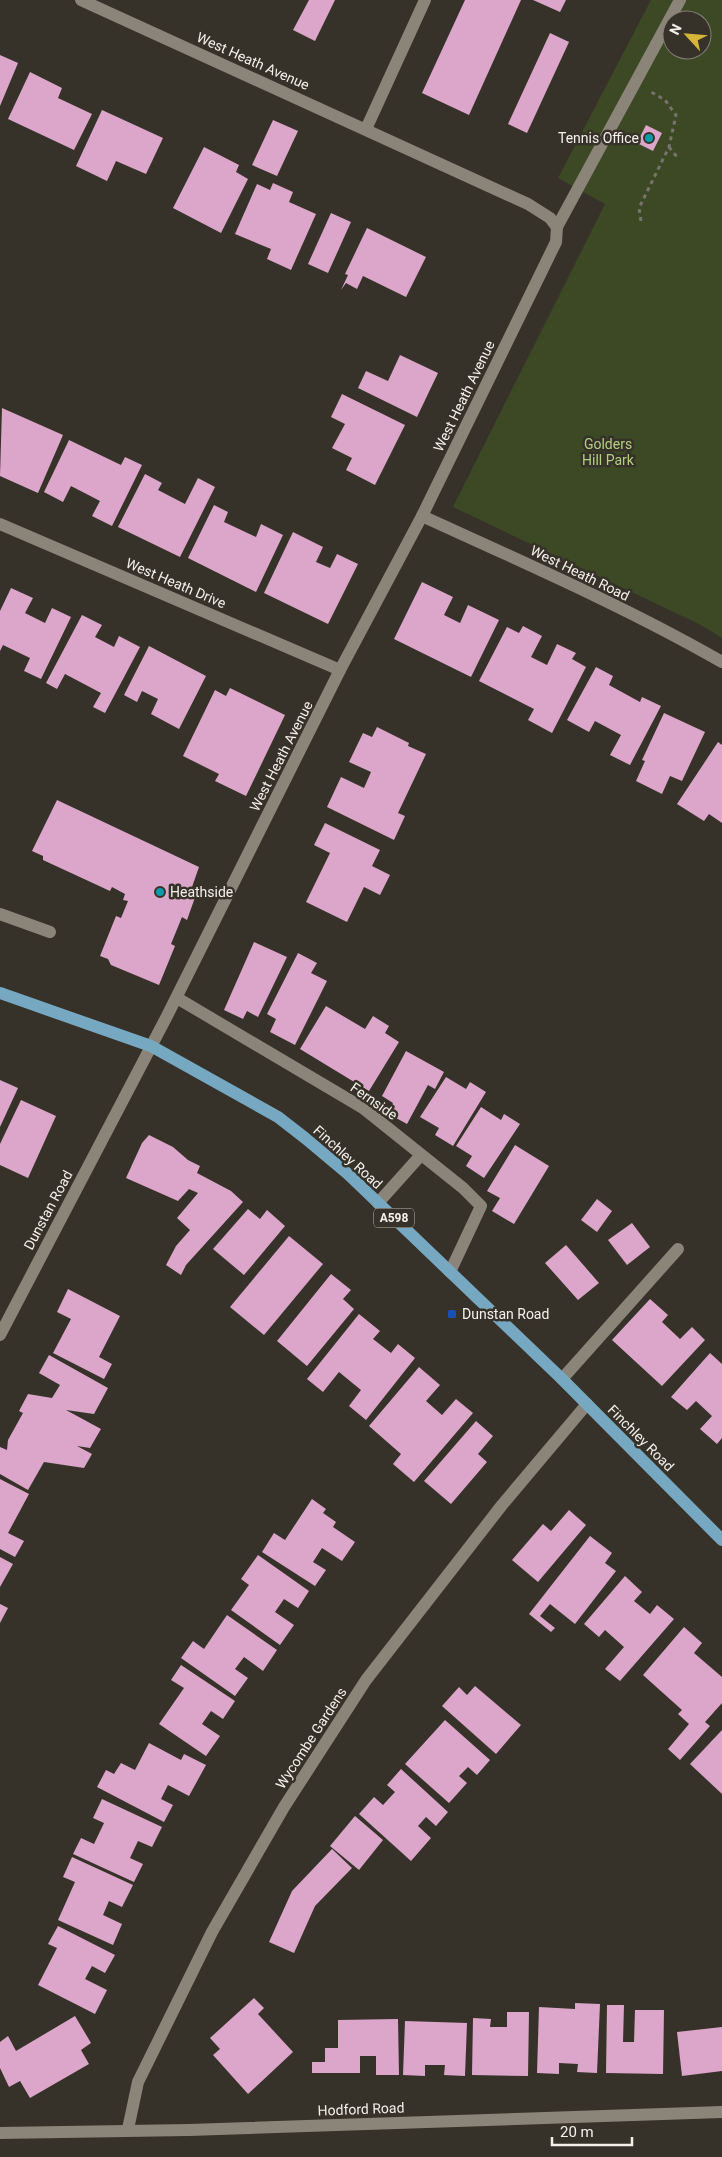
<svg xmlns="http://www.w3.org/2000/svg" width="722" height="2157" font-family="Roboto,sans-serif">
	<rect width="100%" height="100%" fill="#373229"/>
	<!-- green -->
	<path fill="#3c4924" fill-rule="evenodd" d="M651 0H722V638L701 625 453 507 605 204 558 178ZM672 20H702V50H672Z"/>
	<!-- building -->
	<g fill="#dba6c9">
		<path d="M309 0H335L315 41 293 30Z"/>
		<path d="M465 0H521L469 115 422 93Z"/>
		<path d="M533 0H566L560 12Z"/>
		<path d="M550 33 569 42 527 133 508 124Z"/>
		<path d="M0 55 18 63 0 106Z"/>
		<path d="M30 72 62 88 58 98 92 114 74 150 8 119Z"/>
		<path d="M102 110 163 138 146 174 116 161 107 181 76 166Z"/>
		<path d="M273 120 298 131 277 176 252 165Z"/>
		<path d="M646 125 662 133 653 151 637 143Z"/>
		<path d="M204 147 239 165 236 172 248 179 221 233 173 208Z"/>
		<path d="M273 183 293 192 289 202 316 214 291 270 267 259 271 249 235 234 257 184 270 190Z"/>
		<path d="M331 213 351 222 328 273 308 264Z"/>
		<path d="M367 228 426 257 406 297 363 276 357 289 346 283 341 290 348 275 345 274Z"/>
		<path d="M400 355 438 373 417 417 358 388 366 371 388 381Z"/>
		<path d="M342 394 405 425 375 485 346 470 352 458 332 448 345 424 331 417Z"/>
		<path d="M2 408 63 435 38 493 0 476Z"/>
		<path d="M69 440 121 465 125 457 142 465 112 526 92 516 100 501 71 486 63 502 44 492Z"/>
		<path d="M145 474 162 483 158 490 185 504 198 478 215 487 180 557 118 527Z"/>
		<path d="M214 505 228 512 224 522 256 537 261 524 283 535 256 592 188 558Z"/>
		<path d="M293 532 323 547 316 562 330 568 337 554 358 564 328 624 264 593Z"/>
		<path d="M422 582 453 597 444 615 460 623 468 605 499 620 471 677 394 639Z"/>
		<path d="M11 588 33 598 25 613 45 623 52 608 71 617 41 679 24 671 30 658 3 645 0 651V611Z"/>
		<path d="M82 615 102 625 95 637 114 647 119 636 140 647 105 713 93 707 101 693 65 674 57 689 46 683Z"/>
		<path d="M523 626 542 636 531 657 547 665 557 644 576 653 572 659 586 667 552 733 528 720 534 709 479 681 507 627 519 633Z"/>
		<path d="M149 646 206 676 179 729 151 714 158 699 142 691 137 702 124 695Z"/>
		<path d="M596 667 613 676 609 685 640 702 642 697 661 706 630 765 610 755 621 735 595 721 589 732 567 720Z"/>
		<path d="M230 688 285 715 246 796 215 781 219 774 183 756 215 690 226 696Z"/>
		<path d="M664 713 705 732 682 781 670 776 662 794 636 781 645 761 642 760Z"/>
		<path d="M377 727 409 743 408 746 426 754 398 813 405 816 394 840 327 807 341 777 364 788 371 772 349 762 363 733 372 737Z"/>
		<path d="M718 742 722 745V823L709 814 704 821 677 804Z"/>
		<path d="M57 800 199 867 192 887 198 889 187 920 182 917 171 944 175 946 159 985 111 965 108 959 100 956 116 916 121 918 128 901 123 900 125 894 112 887 110 891 43 860V856L32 851Z"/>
		<path d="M325 823 380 850 372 866 390 875 380 895 364 887 347 922 306 902 330 853 314 845Z"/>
		<path d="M254 942 287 957 258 1017 247 1011 243 1019 224 1010Z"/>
		<path d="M298 953 317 963 311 973 327 981 295 1045 270 1032 276 1019 267 1014Z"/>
		<path d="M326 1006 365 1029 373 1016 389 1026 385 1033 399 1042 369 1091 300 1049Z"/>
		<path d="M406 1051 444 1072 435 1089 428 1085 407 1124 387 1113 393 1103 382 1096Z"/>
		<path d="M446 1077 466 1089 470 1082 486 1092 453 1146 435 1135 439 1128 420 1117Z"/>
		<path d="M0 1080 18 1088 0 1127Z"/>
		<path d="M21 1100 56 1116 28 1178 0 1165V1144Z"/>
		<path d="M481 1107 501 1120 504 1114 520 1124 484 1178 466 1166 472 1156 456 1146Z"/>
		<path d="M149 1135 173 1147 188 1160 200 1166 197 1173 231 1191 243 1202 186 1265 181 1275 166 1265 176 1246 190 1230 177 1218 198 1193 189 1189 178 1201 126 1178 142 1143Z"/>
		<path d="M515 1145 549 1166 514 1224 492 1211 500 1198 487 1191Z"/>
		<path d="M597 1199 612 1211 597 1232 581 1220Z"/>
		<path d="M248 1209 260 1219 267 1210 285 1226 244 1275 213 1249Z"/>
		<path d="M632 1223 650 1247 627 1265 608 1240Z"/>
		<path d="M289 1236 323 1264 264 1335 230 1307Z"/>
		<path d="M566 1245 599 1283 578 1300 545 1263Z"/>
		<path d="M331 1274 351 1290 343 1299 354 1309 307 1366 277 1341Z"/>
		<path d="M68 1289 120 1316 99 1357 112 1364 104 1379 53 1353 71 1319 57 1312Z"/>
		<path d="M650 1299 668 1315 662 1322 680 1339 692 1327 705 1340 662 1386 612 1340Z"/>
		<path d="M359 1314 380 1331 373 1339 391 1353 398 1344 415 1358 366 1420 349 1406 361 1390 339 1372 323 1392 307 1379Z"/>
		<path d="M710 1353 722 1364V1438L717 1444 700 1429 712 1416 696 1401 687 1410 671 1397Z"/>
		<path d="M49 1355 108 1388 94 1414 66 1410 101 1429 90 1448 77 1446 92 1454 84 1468 44 1462 28 1490 0 1474V1447L7 1450 8 1440 23 1413 19 1411 28 1394 52 1398 60 1385 39 1373Z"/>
		<path d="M419 1367 440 1385 426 1401 442 1415 456 1399 473 1413 414 1482 393 1464 401 1454 369 1426Z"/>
		<path d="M476 1421 493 1436 478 1454 487 1462 451 1504 424 1481Z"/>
		<path d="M0 1479 29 1494 8 1533 24 1541 15 1557 0 1549Z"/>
		<path d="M312 1499 326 1509 323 1513 336 1522 333 1527 355 1542 342 1561 322 1548 313 1562 326 1570 315 1586 262 1552 274 1533 285 1540Z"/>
		<path d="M569 1510 586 1525 538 1582 512 1560 543 1524 551 1531Z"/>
		<path d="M590 1536 612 1553 605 1563 616 1571 575 1624 550 1604 540 1616 555 1628 551 1632 529 1614Z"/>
		<path d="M258 1555 309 1591 298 1608 284 1599 275 1612 294 1625 280 1645 231 1610 249 1585 241 1579Z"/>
		<path d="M0 1557 13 1564 0 1587Z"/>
		<path d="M625 1576 642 1592 634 1601 650 1614 657 1605 674 1619 620 1681 605 1669 624 1647 605 1630 599 1637 584 1624Z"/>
		<path d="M0 1604 8 1608 0 1623Z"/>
		<path d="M227 1615 277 1650 263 1671 244 1657 235 1669 248 1678 235 1696 181 1658 193 1641 204 1649Z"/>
		<path d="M684 1627 702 1643 694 1653 722 1677V1703L705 1722 710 1726 680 1760 668 1749 689 1724 678 1714 682 1710 643 1675Z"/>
		<path d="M181 1665 235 1701 223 1719 211 1711 202 1724 220 1736 206 1756 159 1724 184 1688 171 1680Z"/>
		<path d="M475 1686 521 1725 496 1754 442 1706 459 1687 467 1695Z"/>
		<path d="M445 1720 490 1760 477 1775 468 1767 459 1776 467 1783 449 1803 405 1764Z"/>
		<path d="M722 1730V1794L690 1764Z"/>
		<path d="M149 1743 181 1760 184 1754 206 1765 189 1796 168 1785 161 1799 173 1805 164 1822 97 1787 106 1770 114 1774 121 1763 135 1770Z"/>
		<path d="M401 1769 448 1812 436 1826 426 1817 418 1826 431 1838 411 1861 359 1814 374 1797 383 1805 395 1792 387 1785Z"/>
		<path d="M102 1799 162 1827 152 1847 138 1841 130 1858 143 1864 134 1882 73 1854 81 1838 94 1844 104 1823 93 1818Z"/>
		<path d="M355 1816 383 1840 359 1870 330 1846Z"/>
		<path d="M332 1849 352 1868 315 1906 294 1953 269 1942 292 1891Z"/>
		<path d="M72 1857 133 1885 122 1907 109 1901 103 1915 122 1924 113 1945 58 1920 75 1882 63 1877Z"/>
		<path d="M58 1926 115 1955 105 1973 92 1966 85 1979 107 1990 95 2014 38 1985 57 1948 48 1944Z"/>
		<path d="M254 1998 264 2008 258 2014 293 2052 248 2094 213 2055 220 2049 210 2038Z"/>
		<path d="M575 2003 600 2004 597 2073 577 2072 578 2064 559 2063V2074L537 2073 539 2007 575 2009Z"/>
		<path d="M607 2005H624L623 2042H634L635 2010H664L663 2074 606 2073Z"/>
		<path d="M507 2012H529L528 2076 472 2075 473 2018 491 2019 490 2027H507Z"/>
		<path d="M75 2016 91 2043 81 2050 89 2064 30 2098 20 2081 9 2087 0 2068V2042L8 2036 16 2051Z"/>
		<path d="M398 2019 399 2075H376V2056H360V2073H312V2062H325V2048H338V2020Z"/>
		<path d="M405 2021 467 2023 465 2076 444 2075 445 2065H425V2076L403 2075Z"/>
		<path d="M722 2027V2071L682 2076 677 2032Z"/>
	</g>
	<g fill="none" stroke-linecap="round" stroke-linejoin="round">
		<!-- path -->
		<g stroke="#78736b" stroke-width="3" stroke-dasharray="4 4" stroke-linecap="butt">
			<path d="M669 147 677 157"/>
			<path d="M641 221 639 208 669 147 676 115 665 100 651 92"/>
		</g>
		<!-- lane -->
		<g stroke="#8a8479" stroke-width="12">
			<path d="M557 227 680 0"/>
			<path d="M0 914 50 932"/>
			<path d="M562 1379 678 1249"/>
		</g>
		<!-- street -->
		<g stroke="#8a8479" stroke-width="12">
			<path d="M366 129 425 0"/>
			<path d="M422 516C523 562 626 607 722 662"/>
			<path d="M0 524 340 670"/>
			<path d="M177 998 363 1108 463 1188 481 1206 450 1272"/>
			<path d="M378 1203 421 1155"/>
			<path d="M0 1335 167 1016 340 670 422 516 556 242 557 227 550 218 528 204 81 0"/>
			<path d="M128 2129 138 2082 212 1932 284 1807 366 1680 502 1505 587 1404"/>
			<path d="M0 2133 189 2130 722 2112"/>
		</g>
		<!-- primary -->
		<path stroke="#76a8c2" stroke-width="12" d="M0 993 151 1046 278 1117 305 1138 348 1174 562 1379 722 1540"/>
	</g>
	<!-- markers -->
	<g fill="#0f9aa8" stroke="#373229" stroke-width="2">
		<circle cx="649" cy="138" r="5"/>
		<circle cx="160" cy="892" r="5"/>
	</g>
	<rect fill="#1a4fb4" stroke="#373229" stroke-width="2" x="447" y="1309" width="10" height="10" rx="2.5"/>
	<g text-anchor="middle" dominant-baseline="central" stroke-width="5" stroke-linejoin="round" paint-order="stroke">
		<!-- shield labels -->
		<rect fill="#373229" stroke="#bbb8b1" stroke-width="1" x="374" y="1208.5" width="40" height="19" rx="4"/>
		<g font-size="12" font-weight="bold" fill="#f4f1eb">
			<text x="394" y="1218">A598</text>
		</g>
		<!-- street labels -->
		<g font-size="14" fill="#f4f1eb" stroke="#373229">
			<text transform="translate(253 61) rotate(24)">West Heath Avenue</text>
			<text transform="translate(464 396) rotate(-64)">West Heath Avenue</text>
			<text transform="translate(580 573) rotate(26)">West Heath Road</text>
			<text transform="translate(176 583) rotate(23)">West Heath Drive</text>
			<text transform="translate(281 756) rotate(-63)">West Heath Avenue</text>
			<text transform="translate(374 1101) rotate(35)">Fernside</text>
			<text transform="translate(348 1157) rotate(42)">Finchley Road</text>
			<text transform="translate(48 1210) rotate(-62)">Dunstan Road</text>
			<text transform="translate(641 1438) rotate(45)">Finchley Road</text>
			<text transform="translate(311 1738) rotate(-57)">Wycombe Gardens</text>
			<text transform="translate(361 2109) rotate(-2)">Hodford Road</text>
		</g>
		<!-- poi labels -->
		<g font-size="14" fill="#f4f1eb" stroke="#373229" text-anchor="start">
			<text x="639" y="138" text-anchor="end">Tennis Office</text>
			<text x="170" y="892">Heathside</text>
			<text x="462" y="1314">Dunstan Road</text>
		</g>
		<!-- park labels -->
		<g font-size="14" fill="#b3cf81" stroke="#373229">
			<text x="608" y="444">Golders<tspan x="608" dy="16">Hill Park</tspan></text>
		</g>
	</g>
	<!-- north arrow -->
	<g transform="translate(687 35) rotate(296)"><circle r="24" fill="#373229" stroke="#837e77"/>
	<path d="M0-4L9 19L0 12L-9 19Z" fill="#d5b535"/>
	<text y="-8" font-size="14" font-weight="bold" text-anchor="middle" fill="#f4f1eb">N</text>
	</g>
	<!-- scale -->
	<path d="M552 2137v8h80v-8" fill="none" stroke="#f4f1eb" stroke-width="2.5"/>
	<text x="560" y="2137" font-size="15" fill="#f4f1eb" stroke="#373229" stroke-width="4" paint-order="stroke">20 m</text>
</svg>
